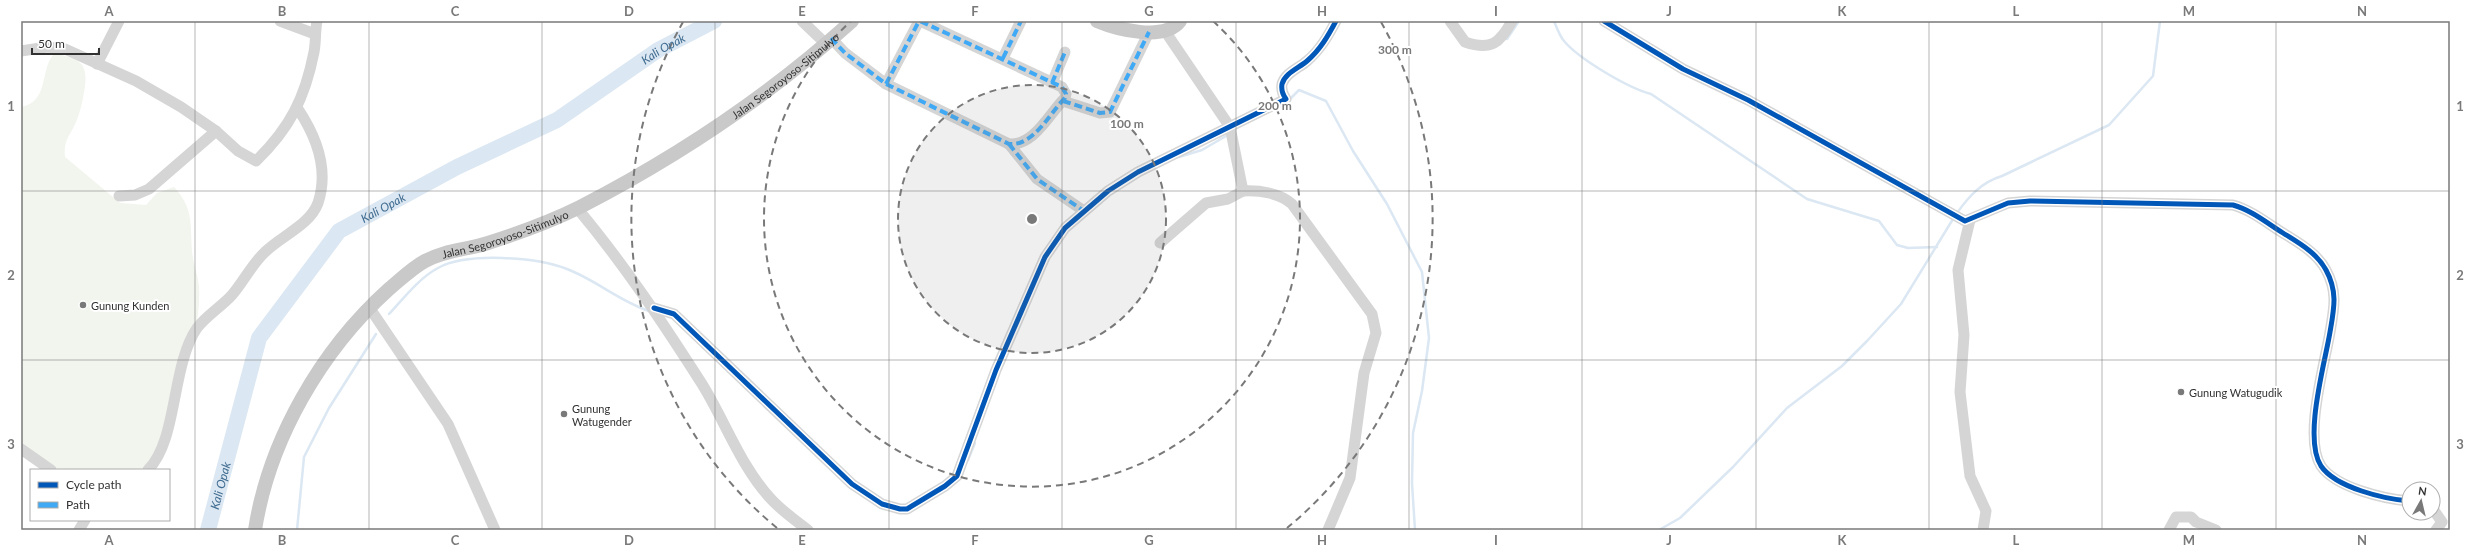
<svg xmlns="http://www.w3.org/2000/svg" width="2471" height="551" font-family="Lato,sans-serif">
	<rect width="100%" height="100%" fill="#fff"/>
	<!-- green -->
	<path fill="#f1f5ed" d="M57 54C78 59 88 62 85 86 83 99 81 110 76 122 70 136 63 140 65 157L120 203 146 205 157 193 174 187C194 209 190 224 192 251 193 264 198 275 199 287 202 341 170 421 147 470H52L21 448V107C49 102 40 71 53 55Z"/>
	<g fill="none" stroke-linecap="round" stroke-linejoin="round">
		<!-- stream -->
		<g stroke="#dbe7f2" stroke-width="2.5">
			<path d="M1554 21C1557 28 1559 35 1564 41 1579 59 1628 88 1651 94L1807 199 1879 221 1897 245 1908 248 1937 247"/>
			<path d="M1507 39 1519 21"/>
			<path d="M1289 100 1299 90 1326 101 1353 151 1387 204 1422 272 1429 338 1422 391 1413 433 1412 483 1415 530"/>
			<path d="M1179 157 1202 150 1226 136"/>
			<path d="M1957 213C1969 196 1982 182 2002 176L2109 125 2153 76 2160 21"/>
			<path d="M389 314C403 299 419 278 438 268 467 252 537 257 567 269 596 280 619 301 649 311"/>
			<path d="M968 460 975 443"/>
			<path d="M297 530 304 457 329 408 376 334"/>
			<path d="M1659 530 1680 518 1733 467 1787 408 1842 366 1867 341 1901 304 1953 219"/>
		</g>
		<!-- river -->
		<path stroke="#dbe7f2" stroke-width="16" id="s1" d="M208 530 259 338 339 231 457 167 557 120 658 50 714 21"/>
		<!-- minor -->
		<g stroke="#d5d5d5" stroke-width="11">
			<path d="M280 21 315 34"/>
			<path d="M802 21 825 43"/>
			<path d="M1450 21 1465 42C1491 51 1500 43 1512 21"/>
			<path d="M1604 21 1683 69 1748 100 1965 221 2008 203 2030 201 2233 205C2251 210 2267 223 2283 233 2299 243 2317 253 2326 270 2338 292 2334 309 2330 332 2325 363 2303 438 2321 466 2336 488 2385 499 2409 501"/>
			<path d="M1165 31 1230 127 1243 191C1259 190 1280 193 1292 204L1372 314 1376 333 1364 373 1350 478 1328 530"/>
			<path d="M831 38 845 53 886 84 1009 144C1034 146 1049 114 1065 98L1066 94 1062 87 920 21"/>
			<path d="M21 51 47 47 65 49 136 81 181 107 216 131 238 151 256 161C290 128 305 98 314 52 316 42 315 31 317 21"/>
			<path d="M1003 58 1021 21"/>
			<path d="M97 64 119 21"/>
			<path d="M1052 83 1065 52"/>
			<path d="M886 84 919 21"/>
			<path d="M1063 101 1100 113 1110 112 1149 32"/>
			<path d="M1009 144 1037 179 1084 211"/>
			<path d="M119 196 135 195 149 189 216 131"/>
			<path d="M577 208C624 264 663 323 702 384 725 421 741 467 771 499 782 511 795 520 808 530"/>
			<path d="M1970 220 1958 270 1964 335 1960 392 1970 476 1986 511 1983 530"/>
			<path d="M1160 243 1206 203 1228 199 1243 191"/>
			<path d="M369 307 448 424 495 530"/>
			<path d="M654 308 674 314 852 484 882 504 900 509H907L945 486 957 476 996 370 1045 257 1065 228 1108 191 1138 172 1286 99C1283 95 1281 90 1282 84 1285 73 1299 68 1307 61 1320 50 1328 36 1336 21"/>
			<path d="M21 449 51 470"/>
			<path d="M148 470C178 440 171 366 197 328 207 315 221 307 232 295 244 281 252 264 265 252 281 236 310 225 318 203 329 170 316 136 298 109"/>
			<path d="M2433 509 2442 522 2436 530"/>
			<path d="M79 530 85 520"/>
			<path d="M2169 530 2176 517H2191L2196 522 2216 530"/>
		</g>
		<!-- major -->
		<g stroke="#c9c9c9" stroke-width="14">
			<path d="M1097 21C1116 29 1164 42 1180 21"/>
			<path id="s2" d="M255 530C269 440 321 350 389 289 400 280 412 268 425 261 445 250 466 250 488 243 516 234 554 220 580 207 679 156 770 95 852 21"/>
		</g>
		<!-- quiet -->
		<g stroke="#3fa9f5" stroke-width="4" stroke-dasharray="8 4" stroke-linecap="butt">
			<path d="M831 38 845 53 886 84 1009 144C1034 146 1049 114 1065 98L1066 94 1062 87 920 21"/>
			<path d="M1003 58 1021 21"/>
			<path d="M1052 83 1065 52"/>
			<path d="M886 84 919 21"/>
			<path d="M1063 101 1100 113 1110 112 1149 32"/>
			<path d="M1009 144 1037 179 1084 211"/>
		</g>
		<defs>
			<g id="cycleway">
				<path d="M1604 21 1683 69 1748 100 1965 221 2008 203 2030 201 2233 205C2251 210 2267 223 2283 233 2299 243 2317 253 2326 270 2338 292 2334 309 2330 332 2325 363 2303 438 2321 466 2336 488 2385 499 2409 501"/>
				<path d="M654 308 674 314 852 484 882 504 900 509H907L945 486 957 476 996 370 1045 257 1065 228 1108 191 1138 172 1286 99C1283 95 1281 90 1282 84 1285 73 1299 68 1307 61 1320 50 1328 36 1336 21"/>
			</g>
		</defs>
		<!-- cycleway casing -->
		<use href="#cycleway" stroke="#fff" stroke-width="8"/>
		<!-- cycleway -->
		<use href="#cycleway" stroke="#0057b8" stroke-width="5"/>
	</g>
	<!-- grid -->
	<path fill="none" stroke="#797979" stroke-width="1" stroke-opacity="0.55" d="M195 21V530M369 21V530M542 21V530M715 21V530M889 21V530M1062 21V530M1236 21V530M1409 21V530M1582 21V530M1756 21V530M1929 21V530M2102 21V530M2276 21V530M21 191H2450M21 360H2450"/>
	<!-- distance rings -->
	<circle cx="1032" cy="219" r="134" fill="#797979" fill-opacity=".12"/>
	<g fill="none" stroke="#797979" stroke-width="2" stroke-dasharray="7 5">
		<circle cx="1032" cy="219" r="134"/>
		<path d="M1213 21A268 268 0 1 1 851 21"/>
		<path d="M777 528A401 401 0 0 1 683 22M1381 22A401 401 0 0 1 1287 528"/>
	</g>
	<!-- markers -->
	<g fill="#797979" stroke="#fff" stroke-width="1.5">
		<circle cx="83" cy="305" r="4"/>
		<circle cx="2181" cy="392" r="4"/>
		<circle cx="564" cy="414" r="4"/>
	</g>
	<g text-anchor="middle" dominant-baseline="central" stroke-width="4" stroke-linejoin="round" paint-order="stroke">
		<!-- street labels -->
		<g font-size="11" fill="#313131" stroke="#fff">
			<text stroke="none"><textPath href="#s2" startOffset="735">Jalan Segoroyoso-Sitimulyo</textPath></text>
			<text stroke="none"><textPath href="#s2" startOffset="411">Jalan Segoroyoso-Sitimulyo</textPath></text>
		</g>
		<!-- poi labels -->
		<g font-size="11" fill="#313131" stroke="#fff" text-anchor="start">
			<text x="91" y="305">Gunung Kunden</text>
			<text x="2189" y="392">Gunung Watugudik</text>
			<text x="572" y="408">Gunung<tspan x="572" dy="13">Watugender</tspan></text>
		</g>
		<!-- water labels -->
		<g font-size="12" font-style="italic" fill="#406c91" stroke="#fff">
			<text stroke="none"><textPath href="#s1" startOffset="705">Kali Opak</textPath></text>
			<text stroke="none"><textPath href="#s1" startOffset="382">Kali Opak</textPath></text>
			<text stroke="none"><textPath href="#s1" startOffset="46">Kali Opak</textPath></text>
		</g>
	</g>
	<circle cx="1032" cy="219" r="6" fill="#797979" stroke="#fff" stroke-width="2"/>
	<g font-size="12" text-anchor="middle" font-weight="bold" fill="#797979" stroke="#fff" stroke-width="4" stroke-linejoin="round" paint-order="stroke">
		<text x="1395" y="54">300 m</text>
		<text x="1275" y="110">200 m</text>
		<text x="1127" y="128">100 m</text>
	</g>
	<!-- border -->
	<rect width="2471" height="551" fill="none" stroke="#ffffff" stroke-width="44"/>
	<!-- legend -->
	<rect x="30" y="469" width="140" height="52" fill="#ffffff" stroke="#adadad"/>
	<rect x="38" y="482" width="20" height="6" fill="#0057b8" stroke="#adadad"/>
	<text x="66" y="489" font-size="12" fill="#313131">Cycle path</text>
	<rect x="38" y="502" width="20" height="6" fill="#3fa9f5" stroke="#adadad"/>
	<text x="66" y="509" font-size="12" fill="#313131">Path</text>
	<!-- north arrow -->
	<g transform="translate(2421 501) rotate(8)"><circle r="19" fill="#ffffff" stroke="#adadad"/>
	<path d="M0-3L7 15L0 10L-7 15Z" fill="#797979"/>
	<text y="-6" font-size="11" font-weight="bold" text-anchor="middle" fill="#313131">N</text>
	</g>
	<!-- scale -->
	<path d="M32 48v6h67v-6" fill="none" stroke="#313131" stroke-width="2"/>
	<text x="38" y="48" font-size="12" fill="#313131" stroke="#ffffff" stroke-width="3" paint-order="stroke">50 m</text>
	<rect x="22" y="22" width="2427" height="507" fill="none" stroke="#797979" stroke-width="1.5"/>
	<g font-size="13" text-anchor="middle" font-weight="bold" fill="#797979">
		<text x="109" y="16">A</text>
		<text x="282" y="16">B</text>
		<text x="455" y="16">C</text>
		<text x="629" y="16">D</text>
		<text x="802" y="16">E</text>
		<text x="975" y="16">F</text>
		<text x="1149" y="16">G</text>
		<text x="1322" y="16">H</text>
		<text x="1496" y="16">I</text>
		<text x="1669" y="16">J</text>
		<text x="1842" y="16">K</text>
		<text x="2016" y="16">L</text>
		<text x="2189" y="16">M</text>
		<text x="2362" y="16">N</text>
		<text x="11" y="111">1</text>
		<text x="2460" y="111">1</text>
		<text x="11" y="280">2</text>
		<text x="2460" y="280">2</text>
		<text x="11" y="449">3</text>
		<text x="2460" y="449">3</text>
		<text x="109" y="545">A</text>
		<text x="282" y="545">B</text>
		<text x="455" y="545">C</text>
		<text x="629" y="545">D</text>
		<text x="802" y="545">E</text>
		<text x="975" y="545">F</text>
		<text x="1149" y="545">G</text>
		<text x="1322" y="545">H</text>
		<text x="1496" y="545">I</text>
		<text x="1669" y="545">J</text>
		<text x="1842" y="545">K</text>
		<text x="2016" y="545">L</text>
		<text x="2189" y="545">M</text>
		<text x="2362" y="545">N</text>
	</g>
</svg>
